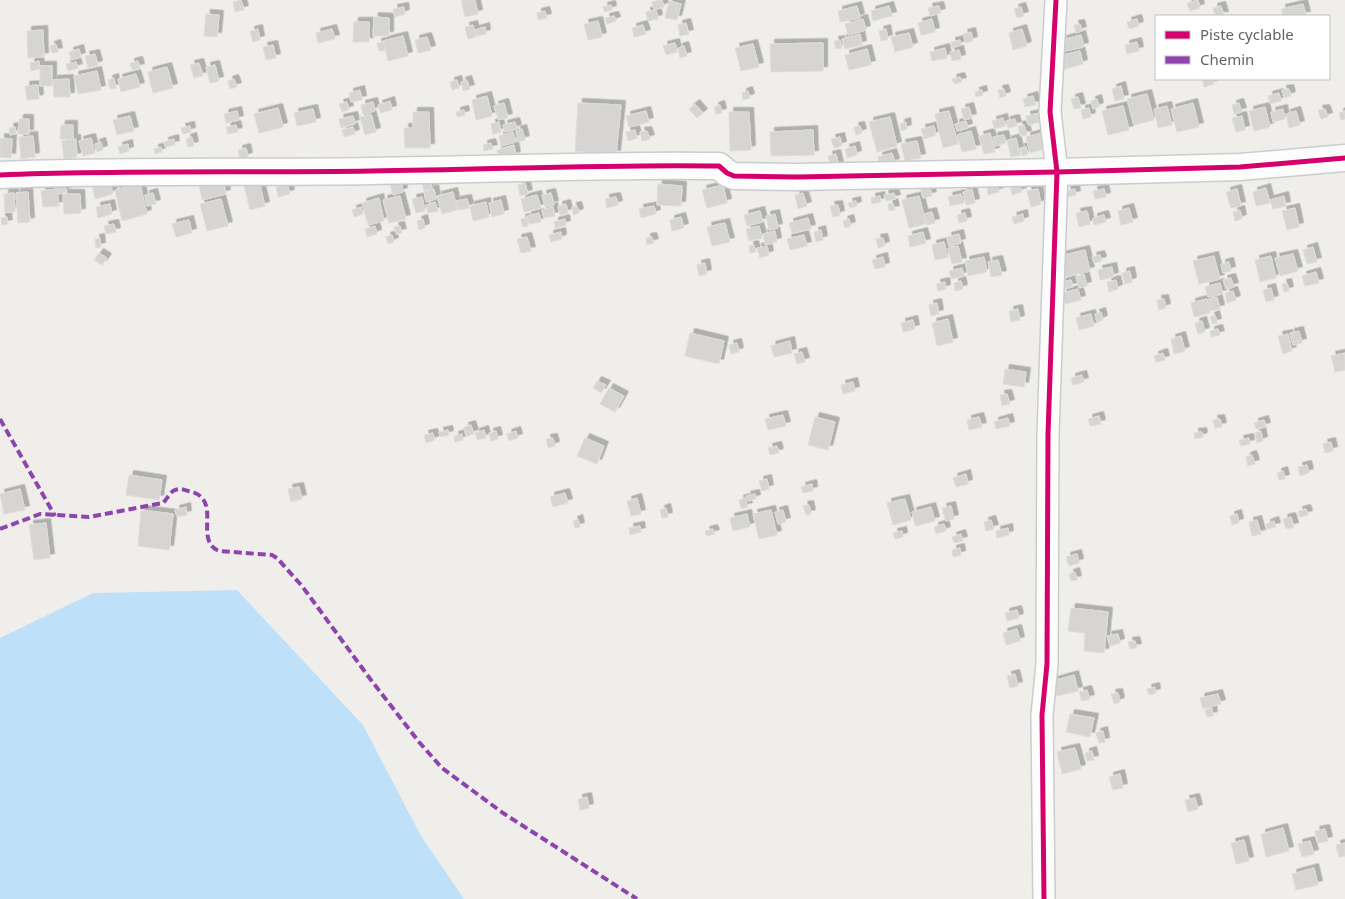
<svg xmlns="http://www.w3.org/2000/svg" width="1345" height="899" font-family="'Noto Sans',sans-serif">
	<defs>
		<filter id="shadow"><feDropShadow dx="4.5" dy="-4.5" stdDeviation="0" flood-color="#0004"/></filter>
	</defs>
	<rect width="100%" height="100%" fill="#efeeea"/>
	<!-- water -->
	<path fill="#bfe0f9" d="M237 590 363 725 421 836 464 899H0V638L93 593Z"/>
	<!-- building -->
	<g fill="#d6d5d3" stroke="#deddd9" filter="url(#shadow)">
		<path d="M241 0 244 10 235 12 233 2Z"/>
		<path d="M461 0H475L478 14 465 17Z"/>
		<path d="M662 0 664 7 654 10 652 2Z"/>
		<path d="M1198 0 1200 8 1190 11 1187 3Z"/>
		<path d="M669 1 681 4 677 20 665 18Z"/>
		<path d="M1303 4 1306 16H1283L1281 9Z"/>
		<path d="M611 5 612 10 604 12 603 7Z"/>
		<path d="M857 6 860 18 840 22 838 11Z"/>
		<path d="M889 6 892 16 873 21 871 11Z"/>
		<path d="M939 6 941 13 930 16 928 8Z"/>
		<path d="M1221 6 1224 16H1215L1213 8Z"/>
		<path d="M404 7 405 14 395 17 393 9Z"/>
		<path d="M1021 7 1024 16 1017 18 1014 9Z"/>
		<path d="M656 10 658 19 648 21 646 12Z"/>
		<path d="M545 11 547 18 538 20 537 13Z"/>
		<path d="M206 14 219 15 217 37 204 36Z"/>
		<path d="M614 16 616 21 607 24 605 18Z"/>
		<path d="M374 17 389 18V36H373Z"/>
		<path d="M863 19 866 30 848 35 845 24Z"/>
		<path d="M932 19 935 32 921 35 918 23Z"/>
		<path d="M1137 19 1139 26 1129 29 1127 22Z"/>
		<path d="M598 21 602 37 588 40 584 24Z"/>
		<path d="M354 22H369V42H353Z"/>
		<path d="M686 23 689 34 680 36 678 25Z"/>
		<path d="M1080 24 1082 31 1076 33 1074 25Z"/>
		<path d="M473 25 476 37 468 39 465 27Z"/>
		<path d="M643 25 646 34 634 37 632 28Z"/>
		<path d="M485 27 486 34 477 36 475 30Z"/>
		<path d="M258 29 260 40 253 42 250 31Z"/>
		<path d="M332 29 335 39 318 43 316 33Z"/>
		<path d="M886 29 888 39 881 41 879 31Z"/>
		<path d="M1022 29 1027 46 1013 50 1009 33Z"/>
		<path d="M43 30 44 57 28 58 27 31Z"/>
		<path d="M971 32 973 41 966 43 963 34Z"/>
		<path d="M909 33 913 47 895 52 891 37Z"/>
		<path d="M860 34 862 45 845 49 842 39Z"/>
		<path d="M1081 35 1084 47 1065 51 1062 40Z"/>
		<path d="M403 36 408 56 388 61 383 41Z"/>
		<path d="M427 37 431 50 418 53 415 40Z"/>
		<path d="M840 40 842 48 836 49 834 41Z"/>
		<path d="M960 40 961 45 952 48 951 42Z"/>
		<path d="M383 42 385 50 379 51 377 43Z"/>
		<path d="M1137 42 1139 51 1127 54 1125 45Z"/>
		<path d="M675 43 677 52 666 55 663 46Z"/>
		<path d="M823 43V71L771 72 770 44Z"/>
		<path d="M56 44 58 52 52 53 50 46Z"/>
		<path d="M753 44 759 67 741 71 735 48Z"/>
		<path d="M273 45 276 58 266 60 263 47Z"/>
		<path d="M684 46 687 56 680 58 678 48Z"/>
		<path d="M945 48 947 58 932 61 930 52Z"/>
		<path d="M79 49 81 57 71 60 69 52Z"/>
		<path d="M867 49 871 65 849 70 845 55Z"/>
		<path d="M959 50 961 59 952 61 950 52Z"/>
		<path d="M1080 51 1083 64 1062 70 1059 56Z"/>
		<path d="M95 54 98 65 88 68 85 56Z"/>
		<path d="M39 61 40 69 31 71 30 63Z"/>
		<path d="M138 61 140 68 132 70 130 63Z"/>
		<path d="M76 62 78 68 68 71 66 64Z"/>
		<path d="M199 63 203 76 194 78 190 65Z"/>
		<path d="M215 65 219 81 210 83 206 67Z"/>
		<rect x="40" y="66" width="12" height="20"/>
		<path d="M167 67 173 88 153 93 148 72Z"/>
		<path d="M97 71 101 90 78 94 74 76Z"/>
		<path d="M136 74 140 87 121 92 118 79Z"/>
		<path d="M960 77 962 82 954 84 952 79Z"/>
		<path d="M114 78 116 88 110 89 108 80Z"/>
		<path d="M69 79 70 97H54L53 80Z"/>
		<path d="M234 79 237 87 230 89 228 81Z"/>
		<path d="M1202 79H1213L1214 84 1204 87Z"/>
		<path d="M457 80 459 88 452 90 450 82Z"/>
		<path d="M467 80 470 89 463 91 461 82Z"/>
		<path d="M38 85 39 99 27 100 25 86Z"/>
		<path d="M1121 86 1124 99 1115 101 1112 89Z"/>
		<path d="M1004 89 1006 96 1000 98 998 90Z"/>
		<path d="M1289 89 1291 96 1284 98 1282 90Z"/>
		<path d="M360 90 362 100 351 102 349 93Z"/>
		<path d="M982 90 983 95 976 97 975 92Z"/>
		<path d="M748 91 750 98 743 100 742 93Z"/>
		<path d="M1279 93 1281 101 1270 104 1268 96Z"/>
		<path d="M1147 94 1154 120 1134 125 1127 99Z"/>
		<path d="M487 96 492 116 476 120 472 100Z"/>
		<path d="M1033 96 1036 105 1025 107 1023 99Z"/>
		<path d="M1078 97 1081 108 1074 109 1071 99Z"/>
		<path d="M1097 99 1099 107 1093 109 1091 101Z"/>
		<path d="M390 101 392 110 380 113 378 105Z"/>
		<path d="M347 102 349 110 342 112 339 104Z"/>
		<path d="M373 102 375 111 363 114 361 105Z"/>
		<path d="M504 103 508 118 498 120 494 106Z"/>
		<path d="M578 103 621 105 616 155 575 151Z"/>
		<path d="M1193 103 1199 127 1177 132 1171 109Z"/>
		<path d="M1239 103 1242 112 1234 114 1232 105Z"/>
		<path d="M695 104 703 113 697 118 689 109Z"/>
		<path d="M720 105 722 113 716 114 714 107Z"/>
		<path d="M1123 106 1129 130 1108 135 1102 111Z"/>
		<path d="M1167 106 1172 125 1158 128 1154 109Z"/>
		<path d="M969 107 972 118 964 120 961 109Z"/>
		<path d="M1265 107 1270 127 1254 131 1249 111Z"/>
		<path d="M278 108 283 127 259 133 254 114Z"/>
		<path d="M1089 108 1091 117 1083 119 1081 110Z"/>
		<path d="M313 109 316 122 297 126 294 113Z"/>
		<path d="M1283 109 1285 119 1273 122 1271 112Z"/>
		<path d="M1325 109 1328 117 1321 119 1318 110Z"/>
		<path d="M464 110 465 115 457 117 456 112Z"/>
		<path d="M237 111 239 120 226 123 224 114Z"/>
		<path d="M646 111 649 122 629 127 626 116Z"/>
		<path d="M949 111 958 144 943 148 935 114Z"/>
		<path d="M1296 111 1300 125 1289 128 1286 114Z"/>
		<path d="M1345 111V119L1341 120 1339 113Z"/>
		<path d="M413 112H429L430 148H405L404 128H413Z"/>
		<path d="M729 112H749L751 150 730 151Z"/>
		<path d="M1039 113 1041 122 1028 125 1026 116Z"/>
		<path d="M371 114 376 132 365 135 360 117Z"/>
		<path d="M130 116 134 131 117 135 113 120Z"/>
		<path d="M353 116 355 124 341 128 339 119Z"/>
		<path d="M1242 116 1245 130 1236 132 1232 118Z"/>
		<path d="M890 117 897 146 877 152 869 122Z"/>
		<path d="M1003 118 1005 126 994 129 992 121Z"/>
		<path d="M19 119H29V134H18Z"/>
		<path d="M1015 119 1017 126 1008 128 1006 121Z"/>
		<path d="M966 121 968 128 957 131 955 124Z"/>
		<path d="M499 122 501 132 493 134 491 124Z"/>
		<path d="M515 122 517 129 505 132 503 125Z"/>
		<path d="M906 122 907 129 901 131 900 124Z"/>
		<path d="M61 125H73V139H60Z"/>
		<path d="M236 125 238 132 228 134 226 127Z"/>
		<path d="M1024 125 1027 135 1020 136 1018 126Z"/>
		<path d="M190 126 191 132 183 134 181 128Z"/>
		<path d="M860 126 862 133 856 135 854 127Z"/>
		<path d="M934 126 936 135 924 139 921 129Z"/>
		<path d="M15 127 16 134 10 135 9 128Z"/>
		<path d="M353 127 355 134 344 137 342 130Z"/>
		<path d="M522 129 525 140 518 142 516 131Z"/>
		<path d="M635 130 637 138 628 141 626 132Z"/>
		<path d="M813 130 814 155 771 156 770 132Z"/>
		<path d="M647 131 650 139 642 141 640 132Z"/>
		<path d="M971 131 976 149 962 152 957 135Z"/>
		<path d="M513 132 516 142 501 146 499 136Z"/>
		<path d="M1045 132 1049 148 1030 153 1026 137Z"/>
		<path d="M990 133 995 152 984 154 979 136Z"/>
		<path d="M1004 135 1006 143 995 146 993 137Z"/>
		<path d="M33 136 35 157 21 159 19 137Z"/>
		<path d="M192 137 194 146 188 147 186 139Z"/>
		<path d="M840 137 842 146 834 148 831 139Z"/>
		<path d="M0 138 12 139 11 158 0 157Z"/>
		<path d="M91 138 95 153 83 156 79 141Z"/>
		<path d="M1016 138 1020 155 1011 157 1007 141Z"/>
		<path d="M76 139 77 157 64 159 62 141Z"/>
		<path d="M174 139 175 145 165 147 164 142Z"/>
		<path d="M917 141 921 158 905 161 901 144Z"/>
		<path d="M101 142 103 150 97 152 95 144Z"/>
		<path d="M491 143 493 149 484 151 483 145Z"/>
		<path d="M128 144 129 151 120 154 118 147Z"/>
		<path d="M514 145 516 156 500 160 497 150Z"/>
		<path d="M855 146 857 155 847 158 845 149Z"/>
		<path d="M161 147 162 152 155 154 154 149Z"/>
		<path d="M1026 147 1028 154 1022 156 1020 148Z"/>
		<path d="M246 148 248 157 240 159 238 150Z"/>
		<path d="M892 153 895 163 880 167 878 157Z"/>
		<path d="M836 154 839 166 831 168 828 156Z"/>
		<path d="M223 179 226 194 202 200 199 185Z"/>
		<path d="M430 180 432 188 424 191 422 182Z"/>
		<path d="M110 181 113 194 95 199 92 185Z"/>
		<path d="M259 181 265 206 250 210 244 185Z"/>
		<path d="M401 181 403 192 393 195 390 184Z"/>
		<path d="M64 182 66 192 59 194 57 183Z"/>
		<path d="M525 183 528 194 520 196 518 185Z"/>
		<path d="M140 184 147 214 122 221 115 190Z"/>
		<path d="M287 184 290 194 278 197 276 187Z"/>
		<path d="M658 184 682 186 681 206 657 205Z"/>
		<path d="M929 184 932 196 923 198 920 187Z"/>
		<path d="M723 185 727 203 707 208 702 190Z"/>
		<path d="M997 185 999 192 988 195 987 187Z"/>
		<path d="M1020 186 1022 192 1012 195 1010 188Z"/>
		<path d="M1266 188 1270 203 1256 206 1253 192Z"/>
		<path d="M57 189 59 206 43 207 41 191Z"/>
		<path d="M434 189 436 199 426 202 424 192Z"/>
		<path d="M972 189 975 203 966 205 963 192Z"/>
		<path d="M1038 189 1041 204 1031 207 1027 191Z"/>
		<path d="M1075 189 1076 195 1068 197 1066 191Z"/>
		<path d="M1104 189 1106 197 1095 199 1093 191Z"/>
		<path d="M1237 189 1241 206 1231 208 1226 192Z"/>
		<path d="M28 192 30 222 18 223 16 193Z"/>
		<path d="M453 192 457 210 442 214 437 196Z"/>
		<path d="M14 193 15 212H5L4 194Z"/>
		<path d="M153 193 156 204 147 206 145 195Z"/>
		<path d="M551 193 554 205 545 207 542 195Z"/>
		<path d="M803 193 807 206 798 209 795 195Z"/>
		<path d="M894 193 896 199 886 201 884 195Z"/>
		<path d="M63 194H80L81 213 64 214Z"/>
		<path d="M961 194 964 203 950 206 948 197Z"/>
		<path d="M537 195 541 208 524 212 521 199Z"/>
		<path d="M400 196 406 219 389 223 383 200Z"/>
		<path d="M880 196 881 202 872 204 871 198Z"/>
		<path d="M919 196 926 224 909 228 902 200Z"/>
		<path d="M1284 196 1286 206 1273 209 1270 200Z"/>
		<path d="M422 197 425 211 416 213 412 199Z"/>
		<path d="M616 197 618 205 607 208 605 199Z"/>
		<path d="M379 198 384 221 368 225 362 203Z"/>
		<path d="M221 199 228 226 207 231 200 204Z"/>
		<path d="M467 199 469 208 458 210 456 201Z"/>
		<path d="M501 200 504 214 492 217 489 203Z"/>
		<path d="M856 201 857 206 850 208 848 203Z"/>
		<path d="M435 202 438 211 428 213 426 205Z"/>
		<path d="M486 202 489 217 473 221 470 206Z"/>
		<path d="M893 203 895 210 889 211 888 204Z"/>
		<path d="M110 204 112 214 98 218 96 207Z"/>
		<path d="M566 204 568 213 560 215 558 206Z"/>
		<path d="M838 205 840 215 833 217 830 206Z"/>
		<path d="M577 206 579 213 573 215 572 207Z"/>
		<path d="M654 206 656 214 641 218 639 209Z"/>
		<path d="M361 207 363 214 354 217 352 210Z"/>
		<path d="M553 207 555 216 544 218 542 210Z"/>
		<path d="M1129 208 1133 222 1121 225 1118 211Z"/>
		<path d="M1295 208 1299 227 1287 230 1282 211Z"/>
		<path d="M1240 210 1242 219 1235 221 1233 212Z"/>
		<path d="M760 211 763 222 747 226 744 215Z"/>
		<path d="M1087 211 1090 224 1079 227 1076 213Z"/>
		<path d="M932 212 935 223 927 225 924 214Z"/>
		<path d="M539 213 541 222 529 224 527 216Z"/>
		<path d="M965 213 967 221 959 223 957 215Z"/>
		<path d="M775 214 778 228 769 230 766 216Z"/>
		<path d="M1023 214 1024 221 1014 224 1012 217Z"/>
		<path d="M1104 215 1106 222 1094 225 1093 218Z"/>
		<path d="M7 217 8 224 2 225 1 218Z"/>
		<path d="M681 217 684 228 672 231 670 220Z"/>
		<path d="M526 218 528 226 523 227 521 219Z"/>
		<path d="M808 218 811 229 792 233 789 223Z"/>
		<path d="M423 219 425 228 419 230 417 221Z"/>
		<path d="M565 219 566 225 555 228 554 222Z"/>
		<path d="M849 219 851 226 845 228 843 221Z"/>
		<path d="M189 220 192 233 176 237 172 224Z"/>
		<path d="M725 223 730 242 712 246 707 227Z"/>
		<path d="M114 224 116 232 106 234 104 226Z"/>
		<path d="M375 226 377 234 367 237 365 229Z"/>
		<path d="M400 226 402 233 396 234 394 227Z"/>
		<path d="M759 226 762 238 749 241 746 229Z"/>
		<path d="M821 230 823 240 816 242 814 232Z"/>
		<path d="M775 231 777 242 765 245 763 234Z"/>
		<path d="M561 232 562 239 551 242 549 235Z"/>
		<path d="M923 232 926 243 910 247 908 236Z"/>
		<path d="M959 234 961 243 949 246 947 237Z"/>
		<path d="M392 235 394 242 388 244 386 237Z"/>
		<path d="M804 235 807 246 790 250 787 239Z"/>
		<path d="M527 237 531 251 521 253 517 239Z"/>
		<path d="M652 237 654 243 647 245 646 238Z"/>
		<path d="M100 238 101 247 96 248 95 239Z"/>
		<path d="M883 238 885 246 878 248 876 239Z"/>
		<path d="M944 242 948 257 935 260 932 245Z"/>
		<path d="M754 245 756 252 750 253 749 246Z"/>
		<path d="M767 246 769 255 760 258 757 248Z"/>
		<path d="M958 246 962 262 952 264 948 248Z"/>
		<path d="M1313 247 1317 262 1307 264 1303 250Z"/>
		<path d="M1085 250 1090 271 1065 277 1060 256Z"/>
		<path d="M99 253 107 258 102 265 94 260Z"/>
		<path d="M1293 254 1298 271 1280 276 1275 258Z"/>
		<path d="M1100 255 1102 261 1094 263 1092 257Z"/>
		<path d="M1214 256 1220 279 1199 284 1193 261Z"/>
		<path d="M1271 256 1276 278 1260 282 1255 260Z"/>
		<path d="M883 257 885 267 875 269 872 260Z"/>
		<path d="M984 257 987 272 968 276 965 261Z"/>
		<path d="M998 260 1002 275 991 277 988 262Z"/>
		<path d="M1229 262 1231 271 1223 273 1221 264Z"/>
		<path d="M705 263 707 274 699 276 697 265Z"/>
		<path d="M1112 267 1114 277 1100 280 1098 270Z"/>
		<path d="M962 268 964 276 951 279 949 271Z"/>
		<path d="M1130 271 1132 282 1125 284 1122 273Z"/>
		<path d="M1316 272 1319 283 1305 286 1302 276Z"/>
		<path d="M1084 274 1087 286 1079 288 1076 277Z"/>
		<path d="M1231 278 1234 287 1226 289 1223 280Z"/>
		<path d="M1071 280 1073 287 1063 289 1061 283Z"/>
		<path d="M1116 280 1118 289 1109 292 1107 282Z"/>
		<path d="M961 281 963 289 955 291 954 283Z"/>
		<path d="M945 282 946 289 938 291 936 284Z"/>
		<path d="M1220 283 1223 294 1208 297 1205 287Z"/>
		<path d="M1287 283 1289 291 1284 292 1282 284Z"/>
		<path d="M1271 288 1274 300 1266 302 1263 290Z"/>
		<path d="M1078 289 1081 300 1065 304 1062 293Z"/>
		<path d="M1233 291 1236 300 1227 303 1225 293Z"/>
		<path d="M1217 297 1220 309 1211 311 1209 299Z"/>
		<path d="M1164 299 1166 308 1159 310 1157 300Z"/>
		<path d="M1207 299 1210 313 1194 317 1191 303Z"/>
		<path d="M937 303 939 314 931 316 929 305Z"/>
		<path d="M1018 309 1020 320 1011 322 1009 311Z"/>
		<path d="M1101 312 1103 320 1097 322 1095 314Z"/>
		<path d="M1091 314 1094 326 1079 330 1076 318Z"/>
		<path d="M1215 315 1217 323 1212 324 1210 317Z"/>
		<path d="M948 319 953 342 937 346 932 323Z"/>
		<path d="M913 320 915 329 903 332 901 323Z"/>
		<path d="M1202 321 1205 332 1198 334 1195 323Z"/>
		<path d="M1218 329 1220 335 1211 337 1210 331Z"/>
		<path d="M1299 331 1302 343 1293 345 1290 333Z"/>
		<path d="M690 333 724 341 719 364 685 356Z"/>
		<path d="M1288 334 1292 351 1283 354 1278 336Z"/>
		<path d="M1181 336 1185 351 1174 354 1171 339Z"/>
		<path d="M790 341 792 353 774 357 771 346Z"/>
		<path d="M737 343 739 352 731 354 729 345Z"/>
		<path d="M802 352 805 362 797 364 794 354Z"/>
		<path d="M1163 353 1165 360 1156 362 1154 356Z"/>
		<path d="M1345 353V370L1335 372 1331 356Z"/>
		<path d="M1005 369 1026 372 1024 387 1003 384Z"/>
		<path d="M1082 375 1084 382 1073 385 1071 378Z"/>
		<path d="M597 381 606 385 601 393 593 388Z"/>
		<path d="M853 382 855 391 843 394 841 385Z"/>
		<path d="M609 388 624 396 615 412 600 404Z"/>
		<path d="M1007 394 1010 404 1002 406 1000 395Z"/>
		<path d="M783 415 786 426 768 430 765 419Z"/>
		<path d="M1099 416 1101 424 1090 426 1088 419Z"/>
		<path d="M815 417 835 422 828 450 808 445Z"/>
		<path d="M979 417 982 427 969 430 967 420Z"/>
		<path d="M1008 418 1010 426 996 429 994 422Z"/>
		<path d="M1220 419 1222 427 1215 428 1213 420Z"/>
		<path d="M1264 420 1266 427 1256 429 1254 423Z"/>
		<path d="M471 425 474 434 466 436 464 427Z"/>
		<path d="M448 430 449 435 440 437 439 432Z"/>
		<path d="M484 430 486 438 477 440 475 433Z"/>
		<path d="M496 431 498 439 491 441 489 433Z"/>
		<path d="M516 431 518 438 509 441 507 434Z"/>
		<path d="M1261 431 1263 441 1257 443 1255 433Z"/>
		<path d="M1202 432 1203 437 1195 439 1194 433Z"/>
		<path d="M433 433 435 440 426 443 424 435Z"/>
		<path d="M462 434 463 440 455 442 454 436Z"/>
		<path d="M553 438 555 446 548 448 546 439Z"/>
		<path d="M585 438 604 446 597 464 577 456Z"/>
		<path d="M1249 438 1250 444 1241 446 1239 440Z"/>
		<path d="M1331 442 1333 451 1325 453 1323 444Z"/>
		<path d="M777 446 779 453 770 455 768 448Z"/>
		<path d="M1252 455 1255 464 1248 466 1246 457Z"/>
		<path d="M1307 465 1309 473 1300 476 1298 467Z"/>
		<path d="M1283 471 1285 479 1279 480 1277 473Z"/>
		<path d="M966 474 968 484 956 487 953 478Z"/>
		<path d="M129 475 162 480 159 500 126 495Z"/>
		<path d="M767 479 769 489 762 491 759 481Z"/>
		<path d="M812 484 813 491 803 493 801 487Z"/>
		<path d="M299 487 302 499 291 502 288 489Z"/>
		<path d="M20 489 25 510 4 514 0 494Z"/>
		<path d="M565 493 568 503 553 507 550 497Z"/>
		<path d="M755 494 756 499 748 501 746 496Z"/>
		<path d="M637 498 641 514 631 516 627 501Z"/>
		<path d="M745 498 748 507 741 509 739 500Z"/>
		<path d="M905 499 911 520 893 525 887 503Z"/>
		<path d="M809 505 811 514 806 515 803 506Z"/>
		<path d="M951 506 954 519 946 521 942 508Z"/>
		<path d="M186 507 187 515 177 517 175 510Z"/>
		<path d="M931 507 935 521 915 526 912 512Z"/>
		<path d="M666 508 668 517 662 518 660 510Z"/>
		<path d="M1306 509 1308 515 1300 517 1298 511Z"/>
		<path d="M141 510 173 514 169 550 138 546Z"/>
		<path d="M771 510 777 535 759 539 753 514Z"/>
		<path d="M783 510 786 522 778 524 775 512Z"/>
		<path d="M747 514 750 527 733 531 730 518Z"/>
		<path d="M1237 514 1239 523 1232 525 1230 516Z"/>
		<path d="M1291 517 1294 527 1286 529 1283 519Z"/>
		<path d="M578 519 580 527 575 528 573 521Z"/>
		<path d="M991 520 994 529 986 531 984 522Z"/>
		<path d="M1257 520 1261 534 1252 536 1249 522Z"/>
		<path d="M1274 521 1276 527 1267 529 1266 524Z"/>
		<path d="M46 523 50 558 34 560 29 525Z"/>
		<path d="M944 524 946 531 936 534 934 527Z"/>
		<path d="M640 526 641 532 630 535 629 528Z"/>
		<path d="M1008 528 1009 535 997 538 996 531Z"/>
		<path d="M713 529 715 534 707 536 705 531Z"/>
		<path d="M902 531 903 537 895 539 893 533Z"/>
		<path d="M961 534 963 541 954 543 952 537Z"/>
		<path d="M960 548 961 555 953 557 952 550Z"/>
		<path d="M1077 554 1079 563 1069 566 1066 557Z"/>
		<path d="M1075 572 1077 580 1071 581 1069 574Z"/>
		<path d="M1071 608 1108 612 1104 653 1084 651 1085 633 1068 631Z"/>
		<path d="M1017 610 1019 618 1007 621 1005 613Z"/>
		<path d="M1017 629 1020 641 1006 645 1003 633Z"/>
		<path d="M1118 634 1120 643 1110 646 1107 636Z"/>
		<path d="M1135 641 1137 648 1130 649 1128 642Z"/>
		<path d="M1015 674 1018 686 1010 688 1007 676Z"/>
		<path d="M1074 675 1078 691 1057 696 1053 681Z"/>
		<path d="M1155 687 1156 693 1149 695 1147 689Z"/>
		<path d="M1087 690 1090 699 1082 701 1079 692Z"/>
		<path d="M1118 693 1120 702 1114 704 1111 694Z"/>
		<path d="M1218 694 1221 704 1203 709 1200 698Z"/>
		<path d="M1212 708 1213 716 1207 717 1205 710Z"/>
		<path d="M1070 714 1094 718 1090 737 1066 732Z"/>
		<path d="M1103 731 1105 742 1099 743 1096 733Z"/>
		<path d="M1075 748 1081 769 1062 774 1057 752Z"/>
		<path d="M1092 751 1094 760 1087 761 1085 753Z"/>
		<path d="M1120 774 1123 788 1113 790 1109 777Z"/>
		<path d="M587 797 589 808 580 810 578 799Z"/>
		<path d="M1195 798 1198 809 1188 812 1185 800Z"/>
		<path d="M1283 828 1289 851 1266 857 1261 834Z"/>
		<path d="M1325 829 1328 841 1318 843 1315 831Z"/>
		<path d="M1244 840 1249 861 1236 864 1231 843Z"/>
		<path d="M1310 841 1314 854 1302 857 1298 844Z"/>
		<path d="M1345 843V856L1339 857 1336 845Z"/>
		<path d="M1314 868 1318 885 1296 890 1292 874Z"/>
	</g>
	<g fill="none" stroke-linecap="round" stroke-linejoin="round">
		<defs>
			<path id="minor" d="M1044 899 1042 715 1047 664 1048 434 1057 172 1050 112 1056 0"/>
			<path id="tertiary" d="M0 175C124 170 247 173 371 171 487 170 603 164 719 166L727 173 734 176 797 177 1057 172 1240 167 1345 158"/>
		</defs>
		<!-- minor casing -->
		<use href="#minor" stroke="#cbcccc" stroke-width="24"/>
		<!-- tertiary casing -->
		<use href="#tertiary" stroke="#cbcccc" stroke-width="29"/>
		<!-- minor -->
		<use href="#minor" stroke="#fdfcfc" stroke-width="21"/>
		<!-- tertiary -->
		<use href="#tertiary" stroke="#fdfcfc" stroke-width="26"/>
		<!-- quiet -->
		<g stroke="#8e44ad" stroke-width="4" stroke-dasharray="8 4" stroke-linecap="butt">
			<path d="M0 419 55 516"/>
			<path d="M0 529 40 514 89 517 163 503C167 499 169 494 173 491 178 488 183 489 188 491 193 492 199 494 202 498 215 512 197 542 219 551L272 555 277 558 302 586 371 680 419 742 442 768 503 813 637 899"/>
		</g>
		<defs>
			<g id="cycleway">
				<path d="M0 175C124 170 247 173 371 171 487 170 603 164 719 166L727 173 734 176 797 177 1057 172 1240 167 1345 158"/>
				<path d="M1044 899 1042 715 1047 664 1048 434 1057 172 1050 112 1056 0"/>
			</g>
		</defs>
		<!-- cycleway casing -->
		<use href="#cycleway" stroke="#fff" stroke-width="8"/>
		<!-- cycleway -->
		<use href="#cycleway" stroke="#d6006c" stroke-width="5"/>
	</g>
	<!-- legend -->
	<rect x="1155" y="15" width="175" height="65" fill="#ffffff" stroke="#bfc1c3"/>
	<rect x="1165" y="31" width="25" height="8" fill="#d6006c" stroke="#bfc1c3"/>
	<text x="1200" y="40" font-size="15" fill="#5f6368">Piste cyclable</text>
	<rect x="1165" y="56" width="25" height="8" fill="#8e44ad" stroke="#bfc1c3"/>
	<text x="1200" y="65" font-size="15" fill="#5f6368">Chemin</text>
</svg>
